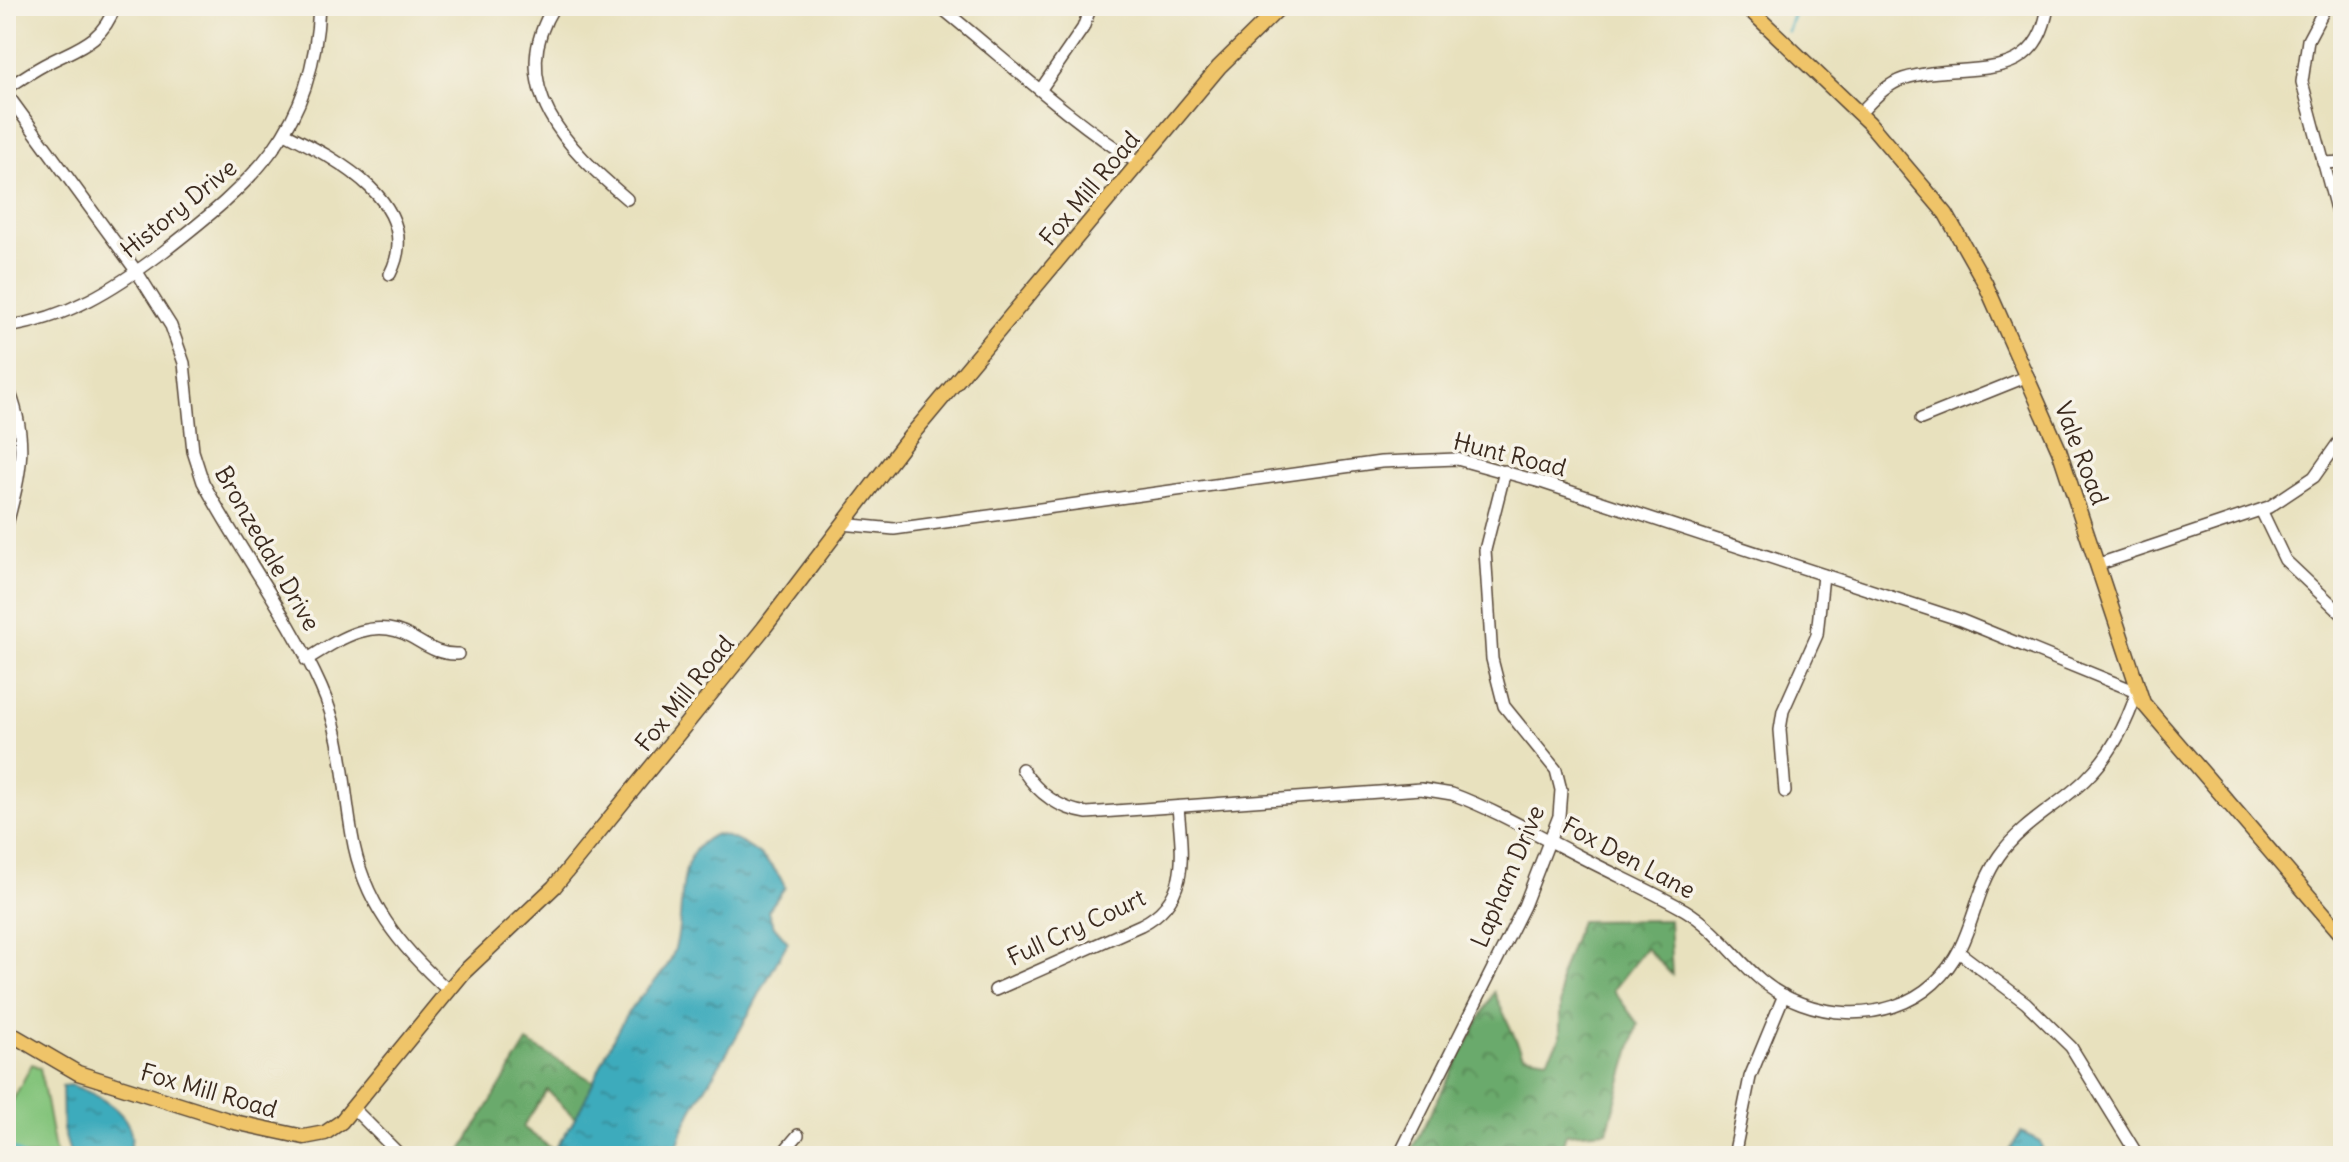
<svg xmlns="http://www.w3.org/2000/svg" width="2349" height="1162" font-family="Delius,sans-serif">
	<defs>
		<pattern id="forest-crowns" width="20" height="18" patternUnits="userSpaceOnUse" patternTransform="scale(2)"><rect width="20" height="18" fill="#6baa6c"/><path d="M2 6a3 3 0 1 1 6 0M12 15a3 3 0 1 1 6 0" fill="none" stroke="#598b58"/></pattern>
		<pattern id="water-ripples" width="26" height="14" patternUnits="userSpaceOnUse" patternTransform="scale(2)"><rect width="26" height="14" fill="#3eabbc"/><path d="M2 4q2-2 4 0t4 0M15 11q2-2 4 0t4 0" fill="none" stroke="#358b98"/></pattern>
	</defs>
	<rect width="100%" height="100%" fill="#f7f3e8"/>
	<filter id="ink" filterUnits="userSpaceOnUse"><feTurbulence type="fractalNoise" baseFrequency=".0125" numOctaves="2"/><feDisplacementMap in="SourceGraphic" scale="16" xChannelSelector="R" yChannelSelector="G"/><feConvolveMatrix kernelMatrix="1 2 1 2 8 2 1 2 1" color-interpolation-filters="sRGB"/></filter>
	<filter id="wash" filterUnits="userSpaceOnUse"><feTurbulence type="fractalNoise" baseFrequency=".006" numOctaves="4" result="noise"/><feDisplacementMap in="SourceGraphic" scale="32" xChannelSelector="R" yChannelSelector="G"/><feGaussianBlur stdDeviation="1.8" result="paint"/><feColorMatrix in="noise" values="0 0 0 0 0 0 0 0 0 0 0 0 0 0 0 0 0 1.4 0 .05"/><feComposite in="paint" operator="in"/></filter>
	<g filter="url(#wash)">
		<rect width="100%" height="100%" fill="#e8e1be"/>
		<!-- green -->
		<path fill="#84c47c" stroke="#60774d" stroke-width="2" d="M32 1064 40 1068 56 1156H6V1113Z"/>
		<!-- forest -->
		<g fill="url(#forest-crowns)" stroke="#536a45" stroke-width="2">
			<path d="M1669 920 1672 975 1646 948 1613 990 1638 1024 1607 1131 1566 1134 1559 1156H1408L1494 992 1523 1055 1547 1059 1560 1038V977L1580 921Z"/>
			<path d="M527 1042 596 1083 576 1119 547 1090 523 1127 553 1150 548 1156H458Z"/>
		</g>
		<!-- water -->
		<g fill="url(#water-ripples)" stroke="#3c6a6d" stroke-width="2">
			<path d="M716 834C742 838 775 862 785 887L768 911 773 925 788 942C767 978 749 1016 728 1051 707 1086 684 1115 675 1156H548C587 1112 597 1064 625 1017 640 992 667 977 675 948 687 909 671 853 716 834Z"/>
			<path d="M71 1085C99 1095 146 1118 127 1156H71L63 1130 62 1086Z"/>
			<path d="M2021 1132 2040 1141 2044 1156H2006Z"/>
		</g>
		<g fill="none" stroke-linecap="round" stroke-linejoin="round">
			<!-- stream -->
			<g stroke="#3eabbc" stroke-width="3">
				<path d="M1788 31 1796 6"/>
				<path d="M6 1143 23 1156"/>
			</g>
		</g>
	</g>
	<g filter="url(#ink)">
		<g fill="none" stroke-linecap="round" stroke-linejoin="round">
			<defs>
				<g id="minor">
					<path d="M554 6C504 87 568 149 627 199"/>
					<path d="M939 6C1005 59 1067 118 1138 163"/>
					<path d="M2326 6 2308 40 2302 82 2343 235"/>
					<path d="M6 89C18 81 31 72 44 65 75 48 102 44 115 6"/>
					<path d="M1041 89 1083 28 1091 6"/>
					<path d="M6 93 137 272 171 326 184 363 193 451 203 482C240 551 289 616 321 687 343 736 343 784 352 835 363 902 400 947 449 991"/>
					<path d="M1859 114C1872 101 1885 85 1903 79 1963 59 2036 91 2048 6"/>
					<path d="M285 133C334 158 426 204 390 274"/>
					<path d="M2323 163 2343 162"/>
					<path d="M6 327C68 318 114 289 163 252 253 182 314 130 319 6"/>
					<path d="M6 383C30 438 21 472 6 528"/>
					<path d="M1921 419 2028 376"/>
					<path d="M2261 510 2285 560 2343 615"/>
					<path d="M842 524 894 529 1381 462 1457 459 1544 483 1958 619 2137 692C2127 723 2110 756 2085 780 2058 806 2021 824 1999 856 1970 898 1975 945 1934 983 1887 1026 1808 1020 1761 980 1735 958 1715 928 1685 910 1650 890 1613 874 1577 855 1536 834 1495 810 1452 794L1421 789 1087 813C1059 809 1037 792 1022 769"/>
					<path d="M2099 564 2269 507 2314 477 2343 436"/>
					<path d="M306 660C338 640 373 615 411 637 427 646 438 655 458 654"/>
					<path d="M1785 792 1780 730 1783 711 1817 635 1823 575"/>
					<path d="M1960 953 2026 1003 2071 1047 2138 1156"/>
					<path d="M995 990 1141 925C1191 900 1182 854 1178 807"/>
					<path d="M354 1109 401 1156"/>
					<path d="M780 1156 798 1135"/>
					<path d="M1399 1156 1524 906 1559 816 1561 790 1556 770 1504 706 1492 659 1485 550 1505 471"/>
					<path d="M1734 1156 1750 1077 1784 995"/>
				</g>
				<g id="major">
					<path d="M1746 6 1869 123 1946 214 1985 283 2059 450 2143 703 2343 936"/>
					<path d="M6 1031 78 1073 234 1122 304 1137 325 1133 341 1122 463 973 554 887 764 628 904 444 1219 67 1281 6"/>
				</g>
			</defs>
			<!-- minor casing -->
			<use href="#minor" stroke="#554536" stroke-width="14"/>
			<!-- major casing -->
			<use href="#major" stroke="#554536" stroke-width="17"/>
			<!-- minor -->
			<use href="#minor" stroke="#fff" stroke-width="11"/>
			<!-- major -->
			<use href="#major" stroke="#efc469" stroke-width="14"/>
		</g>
	</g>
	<g text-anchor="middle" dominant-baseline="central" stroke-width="7" stroke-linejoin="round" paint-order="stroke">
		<!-- street labels -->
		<g font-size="24" fill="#3b2a1e" stroke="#f7f3e8">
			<text transform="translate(1089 188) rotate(-50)">Fox Mill Road</text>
			<text transform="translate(178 208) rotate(-39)">History Drive</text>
			<text transform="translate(2082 453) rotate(69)">Vale Road</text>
			<text transform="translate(1510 454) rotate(14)">Hunt Road</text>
			<text transform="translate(268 548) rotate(60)">Bronzedale Drive</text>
			<text transform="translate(684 693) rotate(-51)">Fox Mill Road</text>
			<text transform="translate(1629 857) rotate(28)">Fox Den Lane</text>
			<text transform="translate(1507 876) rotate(-67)">Lapham Drive</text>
			<text transform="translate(1076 927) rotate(-25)">Full Cry Court</text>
			<text transform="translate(209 1090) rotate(16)">Fox Mill Road</text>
		</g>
	</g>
	<!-- margin -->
	<rect width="2349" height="1162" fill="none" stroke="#f7f3e8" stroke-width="32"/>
</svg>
